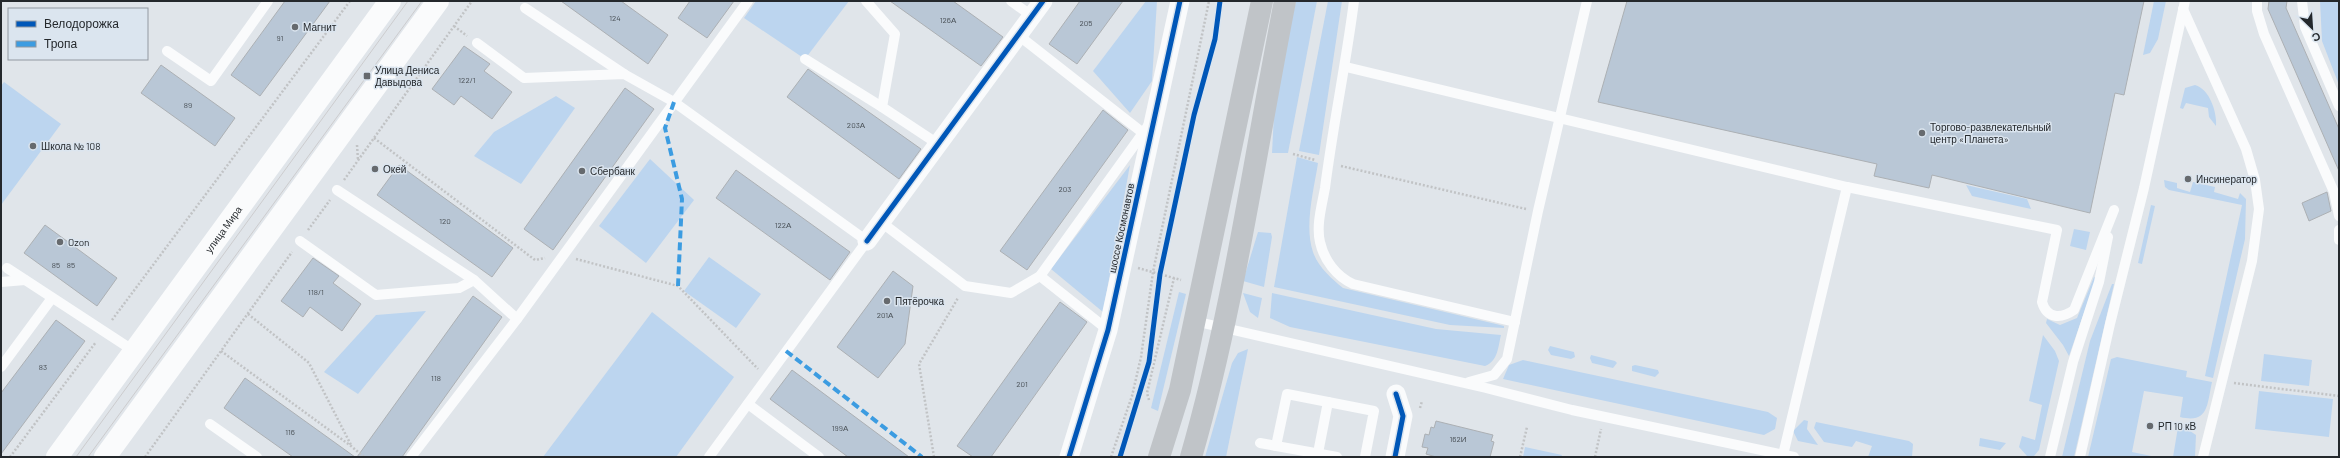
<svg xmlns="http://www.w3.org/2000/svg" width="2340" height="458" font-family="Barlow,sans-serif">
	<rect width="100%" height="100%" fill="#e0e5ea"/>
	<!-- green -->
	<g fill="#bcd5ef">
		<path d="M756 1H849L805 59 744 18Z"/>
		<path d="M1146 1H1157L1152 81 1130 113 1093 71Z"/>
		<path d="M1296 1H1317L1288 153H1272L1275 94Z"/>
		<path d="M1328 1H1342L1319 155 1299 151Z"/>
		<path d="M2154 1H2166L2158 39 2150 53 2143 55Z"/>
		<path d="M2320 1H2339V85L2322 41Z"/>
		<path d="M4 82 61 124 1 205V86Z"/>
		<path d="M2195 85C2210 89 2217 113 2216 126L2209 117 2208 108 2186 103 2183 109 2180 108 2185 88Z"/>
		<path d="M556 96 575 108 521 184 474 156 494 132Z"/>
		<path d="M1297 157 1318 163C1314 189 1304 226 1313 252 1318 267 1332 279 1343 288L1496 324 1504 326V328L1450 325 1274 287Z"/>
		<path d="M650 159 694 200 646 263 599 226Z"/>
		<path d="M1130 165 1103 312 1051 269Z"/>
		<path d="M2164 180 2177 183V188L2190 192 2193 182 2215 187 2214 192 2238 199 2240 193 2246 199 2245 239 2213 378 2205 376 2206 371 2242 205 2169 190 2165 187Z"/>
		<path d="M1966 185 2027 199 2031 209 1972 196Z"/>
		<path d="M2151 205 2155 206 2142 264 2138 263Z"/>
		<path d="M2074 229 2090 232 2086 250 2070 246Z"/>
		<path d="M1258 232 1271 233 1272 237 1264 287 1243 281Z"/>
		<path d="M709 257 761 294 736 328 684 291Z"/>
		<path d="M2094 277 2096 278 2069 356 2063 345 2046 323 2047 319 2060 325 2077 318Z"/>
		<path d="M2112 284H2114L2074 457H2062L2090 341Z"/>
		<path d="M1179 292 1186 294 1158 411 1151 408Z"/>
		<path d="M1243 293 1262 298 1258 318 1250 312Z"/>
		<path d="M1272 293 1436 329 1501 335C1498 347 1498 361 1485 366L1290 327 1270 318Z"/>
		<path d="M426 311 358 394 324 372 376 315Z"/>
		<path d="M652 312 734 377 676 457H543Z"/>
		<path d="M2043 335 2055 351 2059 361 2039 450 2034 456H2027L2019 447 2022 436 2035 440 2042 405 2029 401Z"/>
		<path d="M1550 346 1574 352 1575 357 1571 359 1551 355 1548 350Z"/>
		<path d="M1248 349 1226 457H1205L1232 363 1238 353Z"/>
		<path d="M2264 354 2312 360 2309 386 2261 381Z"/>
		<path d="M1591 355 1615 361 1617 363 1613 368 1592 363 1590 358Z"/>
		<path d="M2117 357 2187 371 2186 377 2212 382C2207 404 2209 424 2180 417L2183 397 2144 391 2132 452 2156 457H2088L2111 359Z"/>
		<path d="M1523 360 1768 412 1777 418 1775 429 1764 435 1503 379 1509 365Z"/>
		<path d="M1635 365 1658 370 1659 373 1655 377 1632 371V366Z"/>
		<path d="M2259 391 2333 399 2329 437 2255 429Z"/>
		<path d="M1804 420 1808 421 1807 429 1818 445 1798 441 1793 431Z"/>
		<path d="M1816 422 1909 441 1913 444 1912 457H1868L1872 446 1856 441 1852 447 1824 442 1814 428Z"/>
		<path d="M2178 427 2187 429 2196 435 2195 457H2173Z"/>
		<path d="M1980 438 2006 443 2000 450 1979 446Z"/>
		<path d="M1525 447 1562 455 1561 457H1523Z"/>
	</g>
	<!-- building -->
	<g fill="#b9c7d6" stroke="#acb0b4">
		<path d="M285 1H330L260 96 231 75Z"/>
		<path d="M561 1H621L668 35 648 64Z"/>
		<path d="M690 1H734L707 38 678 18Z"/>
		<path d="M890 1H953L1003 37 981 66Z"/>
		<path d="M1080 1H1123L1077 64 1049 44Z"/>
		<path d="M1627 1H2144L2124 95 2115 93 2090 213 1932 175 1929 188 1874 176 1877 164 1598 102Z"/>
		<path d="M2269 1H2287L2286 8 2339 129V171L2268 9Z"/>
		<path d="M464 46 490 64 484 71 512 92 492 119 461 96 454 105 432 89Z"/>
		<path d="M161 65 235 118 215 146 141 93Z"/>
		<path d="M808 69 921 149 899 179 787 97Z"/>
		<path d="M625 88 654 109 553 250 524 229Z"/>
		<path d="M1103 110 1128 130 1027 270 1000 251Z"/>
		<path d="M399 165 513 248 492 277 377 195Z"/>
		<path d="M736 170 850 252 830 280 716 198Z"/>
		<path d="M2327 192 2331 211 2309 221 2302 203Z"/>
		<path d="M45 225 117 278 97 306 24 253Z"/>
		<path d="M313 258 339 276 333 283 361 304 342 331 310 307 303 317 281 301Z"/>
		<path d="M893 271 913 286 905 344 878 378 837 347Z"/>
		<path d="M473 296 502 317 402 457H357Z"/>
		<path d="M1060 302 1087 322 991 457H973L957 446Z"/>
		<path d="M56 320 85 341 1 454V393Z"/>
		<path d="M792 370 909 457H848L770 399Z"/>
		<path d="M245 378 355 457H293L224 408Z"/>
		<path d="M1436 421 1493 435 1491 441 1494 442 1490 457H1436L1426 454 1428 448 1422 447 1425 434 1429 435 1431 427 1434 428Z"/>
	</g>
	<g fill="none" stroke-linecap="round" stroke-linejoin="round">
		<!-- path -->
		<g stroke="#c1c3c5" stroke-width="2.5" stroke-dasharray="2 2" stroke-linecap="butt">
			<path d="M454 26 467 36"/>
			<path d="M374 138 535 260 545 258"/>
			<path d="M357 145 358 160"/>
			<path d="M1293 154 1315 160"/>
			<path d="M1341 166 1526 209"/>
			<path d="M344 180 472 1"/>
			<path d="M308 230 330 200"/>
			<path d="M576 259 678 286 758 369"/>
			<path d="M1138 268 1181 280"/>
			<path d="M248 314 309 363 351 445"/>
			<path d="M112 320 350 1"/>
			<path d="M221 351 351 446 364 457"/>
			<path d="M2234 383 2339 396"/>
			<path d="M1149 400 1147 393 1174 278"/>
			<path d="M1420 408 1422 401"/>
			<path d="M10 457 96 342"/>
			<path d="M145 457 292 252"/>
			<path d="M934 457 919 364 958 298"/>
			<path d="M1111 457 1132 396 1141 357 1153 272 1209 1"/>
			<path d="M1520 457 1527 427"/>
			<path d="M1595 457 1601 429"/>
		</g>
		<!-- lane -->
		<g stroke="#fafbfc" stroke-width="10">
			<path d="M866 1 895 34 882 107 938 144"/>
			<path d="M1011 1 1032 16"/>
			<path d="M1354 1C1346 64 1333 125 1325 188 1322 205 1316 225 1320 242 1324 260 1336 276 1353 284L1515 322"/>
			<path d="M2257 1V11L2264 34 2334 192 2339 216"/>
			<path d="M2302 1 2305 27 2339 106"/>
			<path d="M525 8 624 74"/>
			<path d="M2183 9 2246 149 2255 180 2259 209 2252 261 2203 457"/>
			<path d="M1018 35 1143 133"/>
			<path d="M477 43 524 78 624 74 674 102 867 241 709 457"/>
			<path d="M167 51 211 81 268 1"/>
			<path d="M805 59 882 107"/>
			<path d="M1346 67 1847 187 2057 230 2042 302C2047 319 2061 319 2074 310L2114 210"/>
			<path d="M337 190 474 280 517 319"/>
			<path d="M881 222 965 286 1011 293 1040 276 1148 126"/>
			<path d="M2339 230V240"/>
			<path d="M300 241 376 295 459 288 474 280"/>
			<path d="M7 268 134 351"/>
			<path d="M1040 276 1108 330"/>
			<path d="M1 282 25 280"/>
			<path d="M1194 321 1486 388 1572 410 1794 457"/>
			<path d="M1 367 52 298"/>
			<path d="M1469 382 1494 375 1507 359 1538 211 1587 1"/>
			<path d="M748 404 819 457"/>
			<path d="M210 424 257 457"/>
			<path d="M1260 443 1337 457"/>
			<path d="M1276 446 1287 394 1374 411 1365 457"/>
			<path d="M1318 453 1328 402"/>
			<path d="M1783 455 1847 187"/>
			<path d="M411 457 517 319 748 1"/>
			<path d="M2050 457 2073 362 2099 282 2108 237"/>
			<path d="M2080 457 2110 324 2144 188 2185 1"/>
		</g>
		<!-- street -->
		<g stroke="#fafbfc" stroke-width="19">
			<path d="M867 241 1043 1"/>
			<path d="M1069 457 1108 330 1180 1"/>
			<path d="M1395 457 1403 416 1396 394"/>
		</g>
		<!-- secondary -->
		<g stroke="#fafbfc" stroke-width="22">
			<path id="s1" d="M57 457 390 1"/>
			<path d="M105 457 438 1"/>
		</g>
		<!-- primary -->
		<g stroke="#c0c4c8" stroke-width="22">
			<path d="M1159 457 1180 390 1262 1"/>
			<path d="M1191 457C1234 308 1255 153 1285 1"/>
		</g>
		<!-- tram -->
		<g stroke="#ccccce" stroke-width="1">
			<path d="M76 457 408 1"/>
			<path d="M88 457 422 1"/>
		</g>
		<!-- quiet -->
		<g stroke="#3c9ce1" stroke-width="4" stroke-dasharray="8 4" stroke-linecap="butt">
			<path d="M674 102 665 128 682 199 678 286"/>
			<path d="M786 351 922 457"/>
		</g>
		<defs>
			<g id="cycleway">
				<path d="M867 241 1043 1"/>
				<path d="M1069 457 1108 330 1180 1"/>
				<path d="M1120 457 1149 362 1160 274 1194 115 1215 39 1220 1"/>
				<path d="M1395 457 1403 416 1396 394"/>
			</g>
		</defs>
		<!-- cycleway casing -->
		<use href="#cycleway" stroke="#dbe5ef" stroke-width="8"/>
		<!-- cycleway -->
		<use href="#cycleway" stroke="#0057b8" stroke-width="5"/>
	</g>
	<!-- markers -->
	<g fill="#666a6e" stroke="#dbe5ef" stroke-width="1.5">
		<circle cx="295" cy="27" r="4"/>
		<rect x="363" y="72" width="8" height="8" rx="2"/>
		<circle cx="1922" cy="133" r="4"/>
		<circle cx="33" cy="146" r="4"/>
		<circle cx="375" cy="169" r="4"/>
		<circle cx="582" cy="171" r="4"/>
		<circle cx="2188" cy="179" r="4"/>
		<circle cx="60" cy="242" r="4"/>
		<circle cx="887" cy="301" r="4"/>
		<circle cx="2150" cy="426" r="4"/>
	</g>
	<g text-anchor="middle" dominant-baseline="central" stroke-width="3" stroke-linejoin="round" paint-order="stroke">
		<!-- number labels -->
		<g font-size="8" fill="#495056">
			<text x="615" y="18">124</text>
			<text x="948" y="20">126А</text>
			<text x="1086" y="23">205</text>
			<text x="280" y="38">91</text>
			<text x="467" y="80">122/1</text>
			<text x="188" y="105">89</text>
			<text x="856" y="125">203А</text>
			<text x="1065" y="189">203</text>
			<text x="445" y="221">120</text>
			<text x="783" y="225">122А</text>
			<text x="56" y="265">85</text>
			<text x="71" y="265">85</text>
			<text x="316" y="292">118/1</text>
			<text x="885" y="315">201А</text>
			<text x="43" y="367">83</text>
			<text x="436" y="378">118</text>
			<text x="1022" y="384">201</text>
			<text x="840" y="428">199А</text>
			<text x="290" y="432">116</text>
			<text x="1458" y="439">162И</text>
		</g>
		<!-- poi labels -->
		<g font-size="10" fill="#24282c" stroke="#dbe5ef" text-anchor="start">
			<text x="303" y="27">Магнит</text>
			<text x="375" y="70">Улица Дениса<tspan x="375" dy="12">Давыдова</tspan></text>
			<text x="1930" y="127">Торгово-развлекательный<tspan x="1930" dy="12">центр «Планета»</tspan></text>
			<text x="41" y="146">Школа № 108</text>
			<text x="383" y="169">Окей</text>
			<text x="590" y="171">Сбербанк</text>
			<text x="2196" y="179">Инсинератор</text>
			<text x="68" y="242">Ozon</text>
			<text x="895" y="301">Пятёрочка</text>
			<text x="2158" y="426">РП 10 кВ</text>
		</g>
		<!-- street labels -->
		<g font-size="10" fill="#24282c" stroke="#dbe5ef">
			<text transform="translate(1121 228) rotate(-78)">шоссе Космонавтов</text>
			<text stroke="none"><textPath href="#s1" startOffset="282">улица Мира</textPath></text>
		</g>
	</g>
	<!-- border -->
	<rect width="2340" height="458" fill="none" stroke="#24282c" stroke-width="4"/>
	<!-- legend -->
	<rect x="8" y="8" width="140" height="52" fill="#dbe5ef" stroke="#9299a1"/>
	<rect x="16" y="21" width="20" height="6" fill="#0057b8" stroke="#9299a1"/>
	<text x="44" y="28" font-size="12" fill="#24282c">Велодорожка</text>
	<rect x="16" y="41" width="20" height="6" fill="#3c9ce1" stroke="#9299a1"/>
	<text x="44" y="48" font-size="12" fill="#24282c">Тропа</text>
	<!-- north arrow -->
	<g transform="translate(2312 28) rotate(155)" stroke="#dbe5ef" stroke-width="3" paint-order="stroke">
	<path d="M0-3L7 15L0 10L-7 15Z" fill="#24282c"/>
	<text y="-6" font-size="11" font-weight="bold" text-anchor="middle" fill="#24282c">С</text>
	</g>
</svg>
